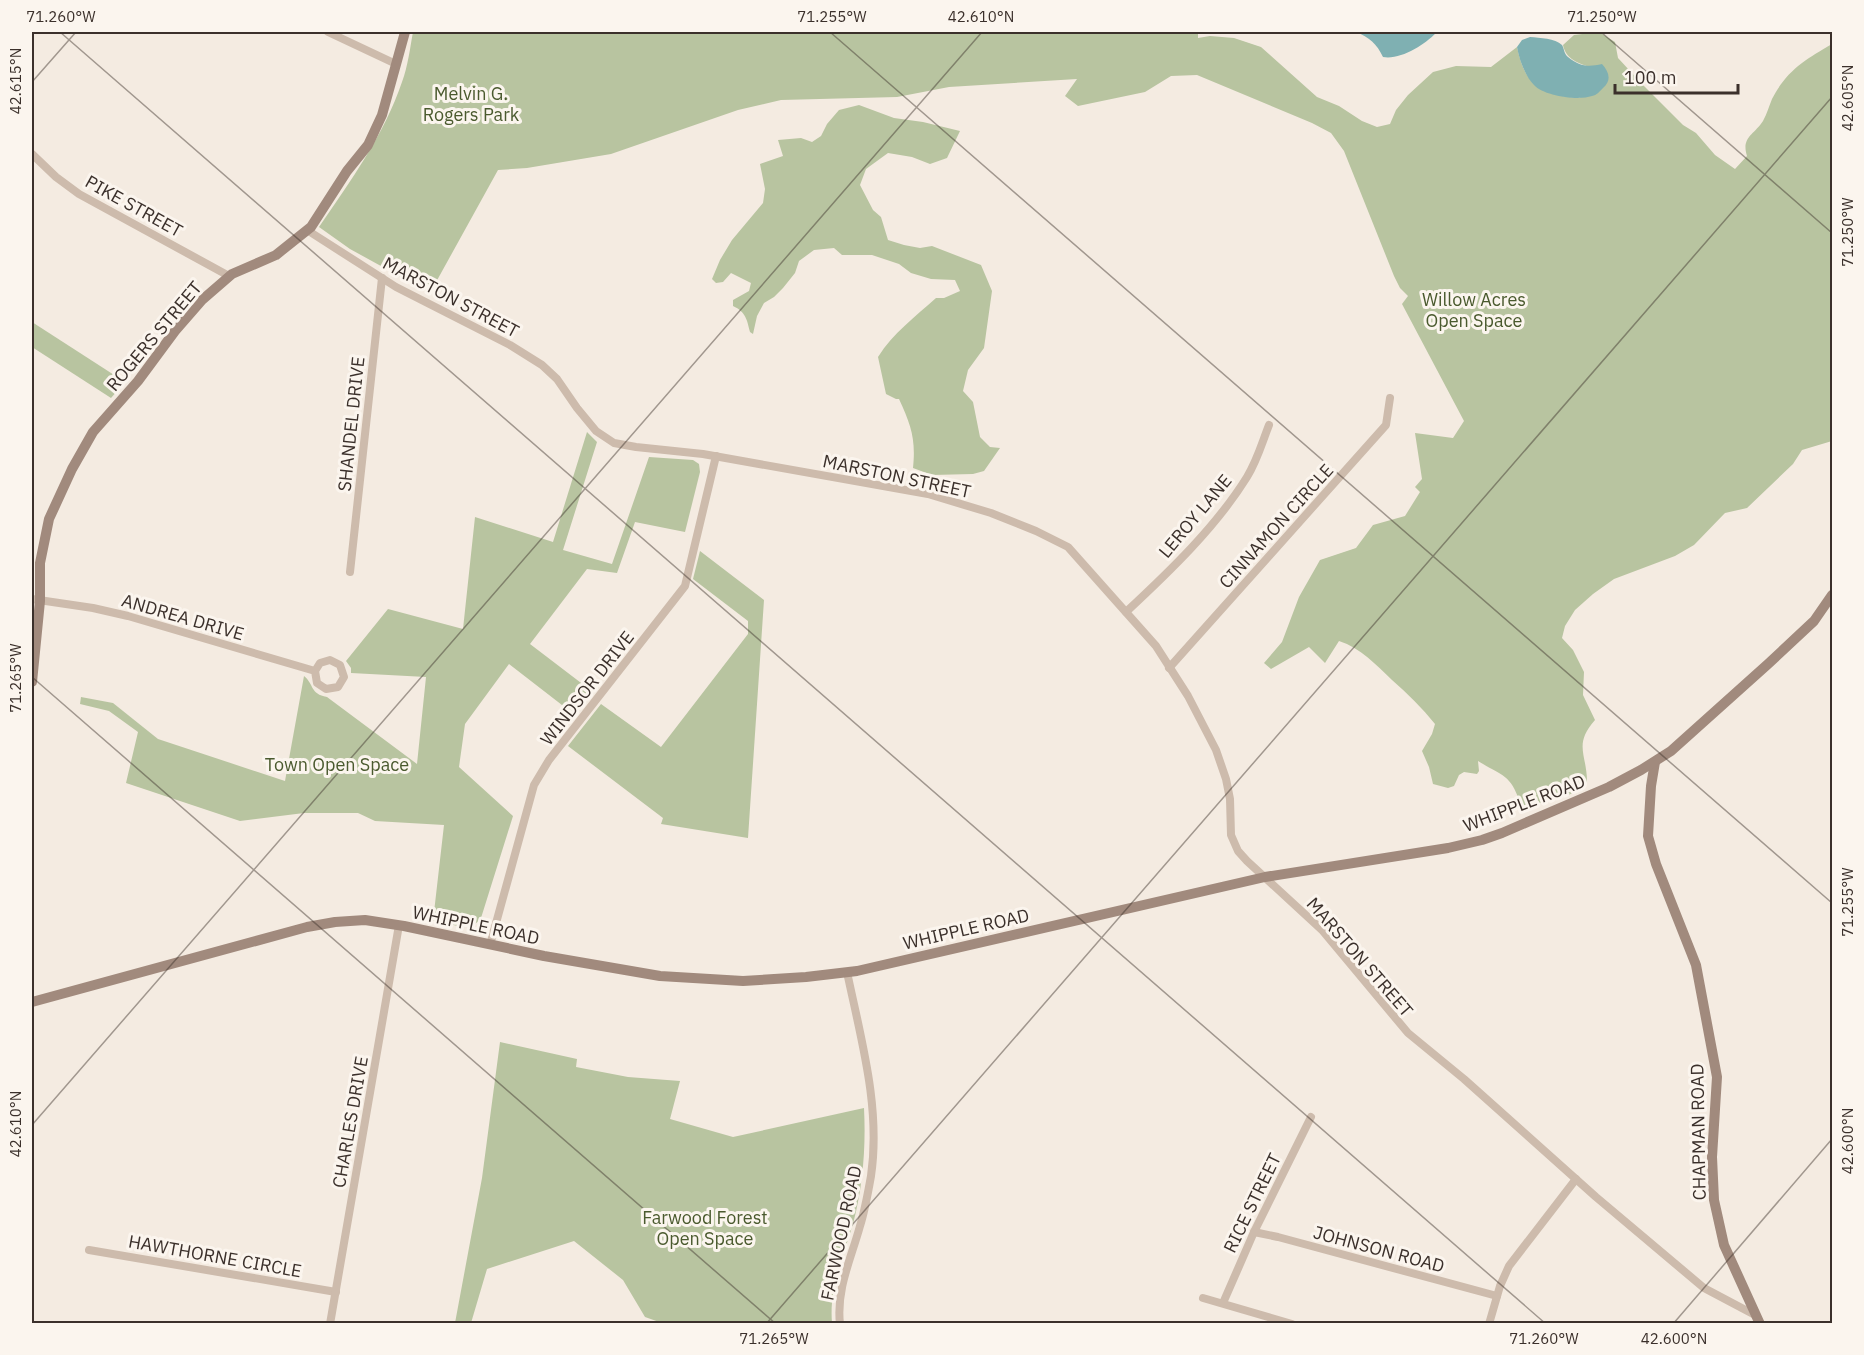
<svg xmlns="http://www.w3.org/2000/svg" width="1864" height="1355" font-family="'IBM Plex Sans',sans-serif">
	<rect width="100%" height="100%" fill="#f4ebe1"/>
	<!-- green -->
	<g fill="#b8c4a0">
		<path d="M413 32H1198V38L1210 36 1234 38 1261 47 1317 97 1339 106 1362 121 1377 127 1390 124 1396 110 1408 95 1433 72 1456 66 1491 67 1517 47C1525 86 1541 95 1580 98L1592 68C1579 63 1566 60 1563 45L1574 35 1599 32 1615 42 1618 58 1643 85 1683 125 1696 133 1715 155 1735 169 1747 156C1741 137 1754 135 1763 121 1767 114 1769 106 1772 99 1787 70 1805 60 1832 44V441L1802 450 1793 464 1747 508 1725 513 1694 545 1675 556 1614 579 1593 594 1575 610 1565 626 1562 638 1573 650 1584 672 1583 695 1595 720C1573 745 1587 754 1587 782 1572 800 1542 801 1520 808L1513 807 1518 797C1509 773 1498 774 1478 761L1479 771 1477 774 1464 772 1459 775 1454 786 1448 788 1433 784 1429 767 1422 751 1432 734 1435 724C1422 708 1408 694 1392 680 1376 665 1361 648 1339 641L1325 663 1309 647 1271 669 1264 663 1282 642 1299 597 1320 560 1356 548 1373 525 1405 516 1420 492 1415 487 1422 479 1415 433 1453 438 1464 421 1402 304 1408 296 1400 288 1394 276 1344 151 1331 133 1312 123 1197 75 1171 76 1145 92 1078 106 1065 96 1077 79 949 87 897 97 781 100 738 110 611 154 527 168 498 170 430 293 350 249 319 227C351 180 384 135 402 82 408 66 410 48 413 32Z"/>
		<path d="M859 105 894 118 923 122 960 131 947 158 930 164 912 157 888 153 866 169 860 185 873 210 881 217 888 240 904 245 920 248 932 246 981 265 992 291 984 348 968 370 963 391 973 402 980 437 990 447 1000 448 984 471 973 474 932 475 913 468C916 439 911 425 899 399H896L886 394 878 357C893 333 915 317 936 298H944L960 291 955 280 931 279 911 273 899 264 872 255H842L834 248 814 250 799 261 795 273 783 288 774 297 764 303 757 316 753 334 750 332C747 320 746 312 733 306V300L749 291 751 283 731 273 723 282 716 283 712 279 720 260 732 240 763 203 765 189 760 164 783 156 778 140 801 138 812 142 821 136 827 124 839 110Z"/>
		<path d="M32 322 125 382 111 398 32 347Z"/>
		<path d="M587 432 597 442 563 550 612 564 649 457 693 460 699 464 700 472 685 532 635 522 617 573 587 569 530 644 589 689 571 712 509 664 465 724 459 767 513 816 481 918C472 933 448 923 433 921L444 825 375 821 358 813H304L240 821 126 783 138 732 109 711 80 704 81 697 113 703 158 739 285 781 304 676C314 684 310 694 327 697L417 764 426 677 351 673V668L346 661 388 609 463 629 475 517 553 542Z"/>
		<path d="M700 551 764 600 748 838 661 824 663 818 568 746 601 704 661 747 748 634V621L693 579Z"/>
		<path d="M500 1042 577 1059 576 1067 628 1077 680 1081 670 1119 733 1137 864 1108C866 1147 863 1186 853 1224 843 1257 829 1288 832 1323H662L645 1317 623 1280 574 1241 487 1269 471 1323H455L482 1178Z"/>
	</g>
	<!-- water -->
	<g fill="#7fb0b2">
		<path d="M1356 32H1436V33C1424 45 1401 60 1383 57 1377 44 1369 37 1356 32Z"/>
		<path d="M1530 37C1540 38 1555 38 1562 45 1564 48 1564 54 1568 57 1580 67 1589 67 1602 64 1609 72 1612 80 1603 88 1599 92 1597 95 1592 96 1578 101 1544 96 1534 85 1525 76 1519 59 1517 47L1522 40Z"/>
	</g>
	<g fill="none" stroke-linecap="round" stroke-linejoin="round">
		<!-- street -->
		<g stroke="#cdbbac" stroke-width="8">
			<path d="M328 32 396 64"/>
			<path d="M32 154 56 177 79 194 229 276"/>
			<path d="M307 230 396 287 510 345 542 365 557 379 577 408 596 431 614 443 636 447 703 454 928 494 991 513 1036 531 1068 547 1156 646 1188 696 1216 750 1226 779 1230 799 1231 835 1238 851 1247 861 1322 930 1408 1033 1464 1079 1596 1197 1704 1288 1755 1315"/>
			<path d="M350 572 382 278"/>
			<path d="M32 599 93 608 128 616 315 671 317 683 326 689 338 687 344 677 340 665 330 660 320 663 315 671"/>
			<path d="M1126 612C1169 572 1216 527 1247 477 1257 461 1262 443 1269 425"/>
			<path d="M1169 668 1386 425 1390 398"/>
			<path d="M490 945 534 785 549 760 685 586 716 456"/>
			<path d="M1254 1232 1278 1237 1497 1296"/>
			<path d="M89 1250 336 1292"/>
			<path d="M1203 1298 1292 1324"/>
			<path d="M1223 1303 1254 1232 1311 1117"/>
			<path d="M330 1324 399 925"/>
			<path d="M840 1324C836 1289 851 1259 860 1226 865 1210 868 1193 871 1176 881 1108 861 1039 847 972"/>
			<path d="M1489 1324 1500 1286 1509 1266 1576 1179"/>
		</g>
		<!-- secondary -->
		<g stroke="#a18a7d" stroke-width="10">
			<path d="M32 682 40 601V563L49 519 72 469 93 432 138 381 175 331 202 300 232 274 276 255 311 227 347 171 368 145 382 115 405 32"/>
			<path d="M1655 762 1651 786 1648 836 1656 864 1696 965 1717 1077 1712 1157 1714 1200 1724 1245 1760 1324"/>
			<path d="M32 1002 307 927 335 922 365 920 404 926 544 956 660 976 743 981 806 977 857 971 1265 877 1448 848 1482 840 1502 833 1609 787 1641 770 1671 751 1768 664 1814 621 1832 595"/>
		</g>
	</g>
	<!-- ticks -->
	<path fill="none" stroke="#3b302b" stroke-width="1.5" stroke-opacity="0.45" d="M60 32 1546 1324M830 32 1832 903M1601 32 1832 233M32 82 76 32M32 677 776 1324M32 1125 982 32M766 1324 1832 97M1673 1324 1832 1139"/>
	<g text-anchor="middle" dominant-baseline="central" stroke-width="6" stroke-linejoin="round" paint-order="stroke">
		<!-- park labels -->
		<g font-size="18" fill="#4a5a2e" stroke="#fbf5ee">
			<text x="471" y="93">Melvin G.<tspan x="471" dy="21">Rogers Park</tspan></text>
			<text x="1474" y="299">Willow Acres<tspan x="1474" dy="21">Open Space</tspan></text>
			<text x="337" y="764">Town Open Space</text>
			<text x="705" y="1217">Farwood Forest<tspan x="705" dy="21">Open Space</tspan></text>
		</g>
		<!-- street labels -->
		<g font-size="18" fill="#3b302b" stroke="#fbf5ee">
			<text transform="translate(134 206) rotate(29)">PIKE STREET</text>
			<text transform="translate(451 297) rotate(28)">MARSTON STREET</text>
			<text transform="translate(154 336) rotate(-50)">ROGERS STREET</text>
			<text transform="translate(351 424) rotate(-84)">SHANDEL DRIVE</text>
			<text transform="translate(897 476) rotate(12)">MARSTON STREET</text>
			<text transform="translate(1195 516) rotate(-50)">LEROY LANE</text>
			<text transform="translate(1276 526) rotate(-48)">CINNAMON CIRCLE</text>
			<text transform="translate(183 617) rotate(16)">ANDREA DRIVE</text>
			<text transform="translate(587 688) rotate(-52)">WINDSOR DRIVE</text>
			<text transform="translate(1524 803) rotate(-21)">WHIPPLE ROAD</text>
			<text transform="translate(476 925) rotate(12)">WHIPPLE ROAD</text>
			<text transform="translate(966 929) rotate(-13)">WHIPPLE ROAD</text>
			<text transform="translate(1360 957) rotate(49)">MARSTON STREET</text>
			<text transform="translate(350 1122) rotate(-80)">CHARLES DRIVE</text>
			<text transform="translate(1698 1132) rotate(-91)">CHAPMAN ROAD</text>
			<text transform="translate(1252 1203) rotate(-64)">RICE STREET</text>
			<text transform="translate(841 1233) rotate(-78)">FARWOOD ROAD</text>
			<text transform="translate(1379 1249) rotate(15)">JOHNSON ROAD</text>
			<text transform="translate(215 1256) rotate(10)">HAWTHORNE CIRCLE</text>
		</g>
	</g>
	<!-- border -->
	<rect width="1864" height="1355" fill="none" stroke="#fbf5ee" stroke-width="66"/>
	<!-- scale -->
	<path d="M1615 84v9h123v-9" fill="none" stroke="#3b302b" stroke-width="3"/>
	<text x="1624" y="84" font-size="18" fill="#3b302b" stroke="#fbf5ee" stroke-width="4.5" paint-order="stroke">100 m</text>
	<rect x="33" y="33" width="1798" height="1289" fill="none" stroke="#3b302b" stroke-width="2"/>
	<g font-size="15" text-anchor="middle" fill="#3b302b">
		<text x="61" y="22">71.260°W</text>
		<text x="832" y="22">71.255°W</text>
		<text x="981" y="22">42.610°N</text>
		<text x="1602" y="22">71.250°W</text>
		<text transform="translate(16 81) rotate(-90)" y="5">42.615°N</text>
		<text transform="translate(1848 98) rotate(-90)" y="5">42.605°N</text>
		<text transform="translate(1848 232) rotate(-90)" y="5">71.250°W</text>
		<text transform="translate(16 678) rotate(-90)" y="5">71.265°W</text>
		<text transform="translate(1848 902) rotate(-90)" y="5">71.255°W</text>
		<text transform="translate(16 1124) rotate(-90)" y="5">42.610°N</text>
		<text transform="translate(1848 1141) rotate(-90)" y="5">42.600°N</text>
		<text x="774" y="1344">71.265°W</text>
		<text x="1544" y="1344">71.260°W</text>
		<text x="1674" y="1344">42.600°N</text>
	</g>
</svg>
